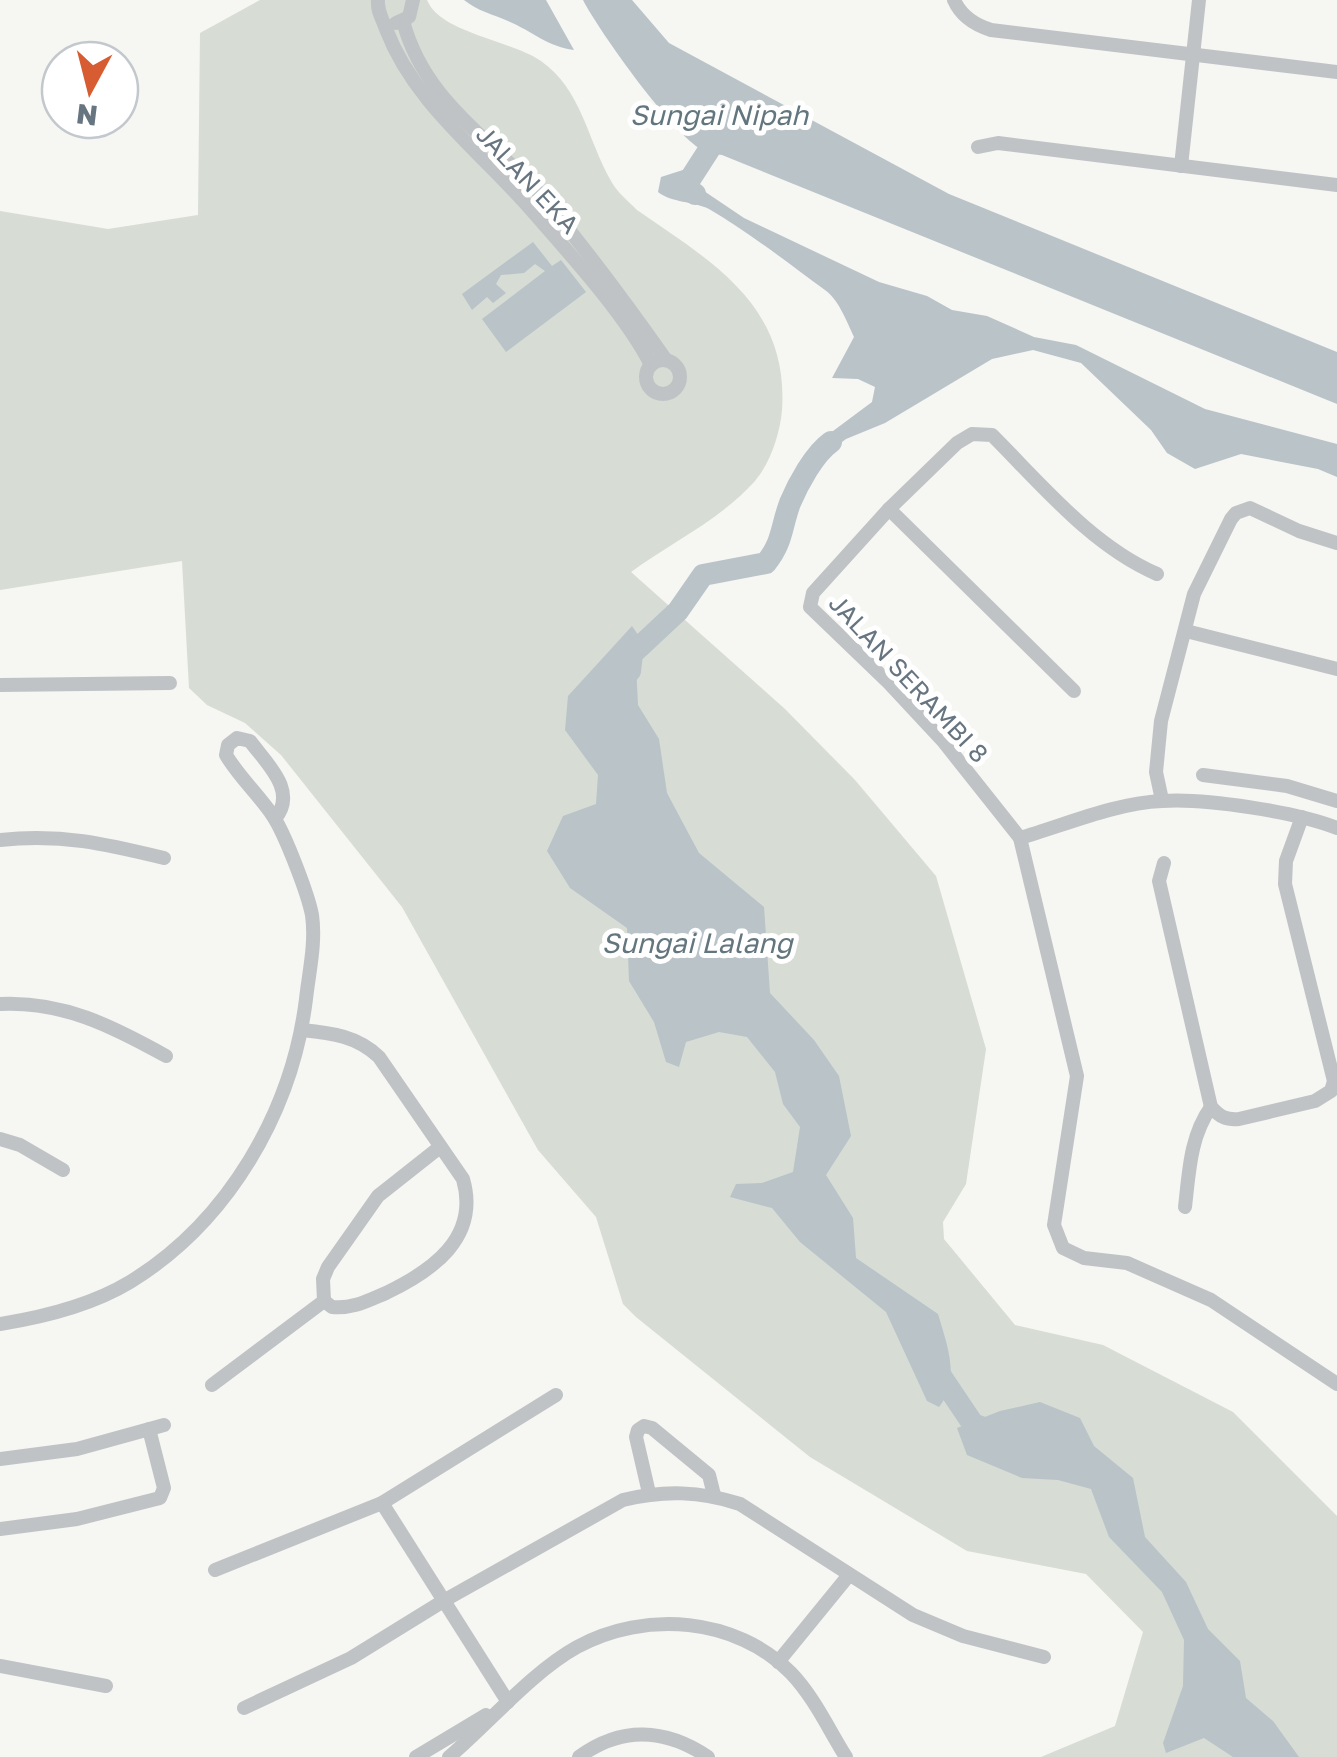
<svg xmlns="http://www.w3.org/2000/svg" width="1337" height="1757" font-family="'Golos Text',sans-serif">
	<rect width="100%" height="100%" fill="#f6f6f2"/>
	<!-- green -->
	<path fill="#d7dcd4" d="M260 0H427C440 33 511 40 541 61 582 90 587 139 611 181 617 192 628 201 637 210 712 262 789 305 782 410 780 433 771 462 755 481 720 520 672 542 631 572L785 709 855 780 936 876 986 1049 966 1184 943 1222 944 1239 1015 1325 1103 1345 1233 1412 1337 1516V1757H1041L1115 1726 1143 1632 1086 1574 967 1551 810 1457 636 1317 623 1304 596 1217 538 1150 402 907 281 755 245 723 207 705 189 688 182 561 0 590V211L108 229 198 215 200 33Z"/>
	<!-- water -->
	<g fill="#b9c3c8">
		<path d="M464 0H546L574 50C548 47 532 31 508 21 492 14 478 11 464 0Z"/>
		<path d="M583 0H632L669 43 949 194 1337 352V404L722 155C717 154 711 154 706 152 676 140 599 31 583 0Z"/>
		<path d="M686 169 698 177V187L744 218 879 282 927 296 952 310 987 316 1034 337 1076 345 1205 409 1337 444V477L1318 469 1241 454 1195 469 1167 453 1151 430 1081 363 1033 350 992 359 885 423 846 439 813 464 821 440 872 402 875 387 858 379 832 378 854 337C847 322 839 300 825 290 788 263 750 233 709 209 693 201 672 203 658 192L661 177Z"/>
		<path d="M533 242 552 266 561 260 586 292 506 352 482 319 545 271 535 264 524 273 501 275 496 284 506 293 493 303 487 297 472 310 462 294Z"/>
		<path d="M632 626 641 639 636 666 638 705 659 739 667 793 699 853 764 907 770 993 814 1040 839 1076 851 1136 826 1175 853 1218 856 1258 938 1314C947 1345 961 1379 939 1407L927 1401 886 1312 800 1242 772 1208 730 1197 736 1184 762 1183 793 1172 800 1127 783 1104 775 1072 747 1037 719 1032 686 1042 679 1067 666 1062 654 1022 629 981 627 928 570 888 547 851 563 816 596 804 598 775 565 730 568 696Z"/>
		<path d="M1040 1402 1080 1418 1094 1446 1133 1478 1145 1537 1186 1582 1208 1629 1240 1661 1246 1698 1273 1721 1299 1757H1233L1204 1738 1166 1753 1163 1743 1183 1686 1184 1640 1162 1592 1109 1537 1091 1489 1058 1480 1022 1478 967 1455 957 1428 1000 1411Z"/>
	</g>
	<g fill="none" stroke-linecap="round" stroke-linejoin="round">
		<!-- river -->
		<g stroke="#b9c3c8" stroke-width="22">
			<path d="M695 194 685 187 723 128"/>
			<path d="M630 671 632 654 678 611 703 575 766 563C783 542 781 527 790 503 798 484 814 454 831 442"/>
			<path d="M932 1363 973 1424 1001 1435"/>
		</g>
		<!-- minor -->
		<g stroke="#bfc3c6" stroke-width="14">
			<path d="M378 0C377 11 382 18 386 29 415 105 483 153 534 213 570 254 627 317 651 365"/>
			<path d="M954 0C961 16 975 25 991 30L1337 72"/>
			<path d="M403 21C425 104 494 140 545 200 587 251 628 306 666 360"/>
			<path d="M396 23 409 17 413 0"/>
			<path d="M978 147 998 143 1337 185"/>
			<path d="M1181 166 1199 0"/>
			<circle cx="663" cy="377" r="17"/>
			<path d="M889 509 1074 691"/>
			<path d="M1157 574C1092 546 1042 485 992 435L972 434 957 443 889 509 813 593 810 607 889 683 943 741 1020 838 1077 1076 1054 1225 1063 1248 1084 1258 1127 1263 1211 1300 1337 1384"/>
			<path d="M1186 631 1337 669"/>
			<path d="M0 685 170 683"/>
			<path d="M1203 775 1287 786 1337 801"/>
			<path d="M1162 800 1156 772 1161 721 1194 594 1231 519 1236 513 1250 508 1299 531 1337 543"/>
			<path d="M1020 838C1065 825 1115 803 1162 801 1206 798 1296 812 1337 828"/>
			<path d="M0 840C60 833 106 844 164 858"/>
			<path d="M1164 863 1159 881 1211 1107C1220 1117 1226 1120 1239 1119L1315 1101 1331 1091 1334 1081 1285 884 1286 861 1302 817"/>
			<path d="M0 1004C63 1001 112 1026 166 1056"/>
			<path d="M302 1030C332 1033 357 1036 379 1057L463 1179C480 1238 432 1271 386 1293 367 1301 353 1309 332 1307L324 1301"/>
			<path d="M0 1139 20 1145 63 1170"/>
			<path d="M1185 1207C1189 1173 1190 1136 1211 1107"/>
			<path d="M324 1301 323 1279 328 1267 378 1196 440 1147"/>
			<path d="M0 1324C44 1317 92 1305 130 1282 228 1222 292 1112 306 999 309 972 316 943 312 915 308 894 285 834 273 816 259 795 239 777 226 755L228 745 237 738 250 741C267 764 298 791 275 819"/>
			<path d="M212 1385 324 1301"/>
			<path d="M0 1459 77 1449 164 1425"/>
			<path d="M649 1493 636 1437 638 1430 644 1426 652 1428 709 1475 714 1495"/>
			<path d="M382 1503 508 1702"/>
			<path d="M0 1529 77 1519 160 1498 164 1488 149 1429"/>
			<path d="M215 1570 382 1503 556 1395"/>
			<path d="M778 1662 849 1575"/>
			<path d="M0 1666 106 1686"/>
			<path d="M244 1708 351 1658 445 1600 623 1500C664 1490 700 1491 740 1504L913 1615 963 1636 1044 1657"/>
			<path d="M416 1757 486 1715"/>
			<path d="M449 1757C489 1723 532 1672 577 1647 645 1610 736 1617 791 1673 814 1697 829 1730 846 1757"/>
			<path d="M579 1757C621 1726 665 1728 708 1757"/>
		</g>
	</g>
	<g text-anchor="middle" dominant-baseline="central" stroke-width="10" stroke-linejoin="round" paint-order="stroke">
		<!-- street labels -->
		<g font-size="25" fill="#677581" stroke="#fff">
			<text transform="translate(528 179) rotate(47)">JALAN EKA</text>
			<text transform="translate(909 678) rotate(47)">JALAN SERAMBI 8</text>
		</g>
		<!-- water labels -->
		<g font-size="28" font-style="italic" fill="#63767e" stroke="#fff">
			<text x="719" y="114">Sungai Nipah</text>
			<text x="697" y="942">Sungai Lalang</text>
		</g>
	</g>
	<!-- north arrow -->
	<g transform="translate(90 90) rotate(187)"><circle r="48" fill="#ffffff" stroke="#c2c8cd" stroke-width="2.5"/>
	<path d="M0-8L18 38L0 25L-18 38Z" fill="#d75c31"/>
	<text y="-15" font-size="28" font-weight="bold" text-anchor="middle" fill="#677581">N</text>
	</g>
</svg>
